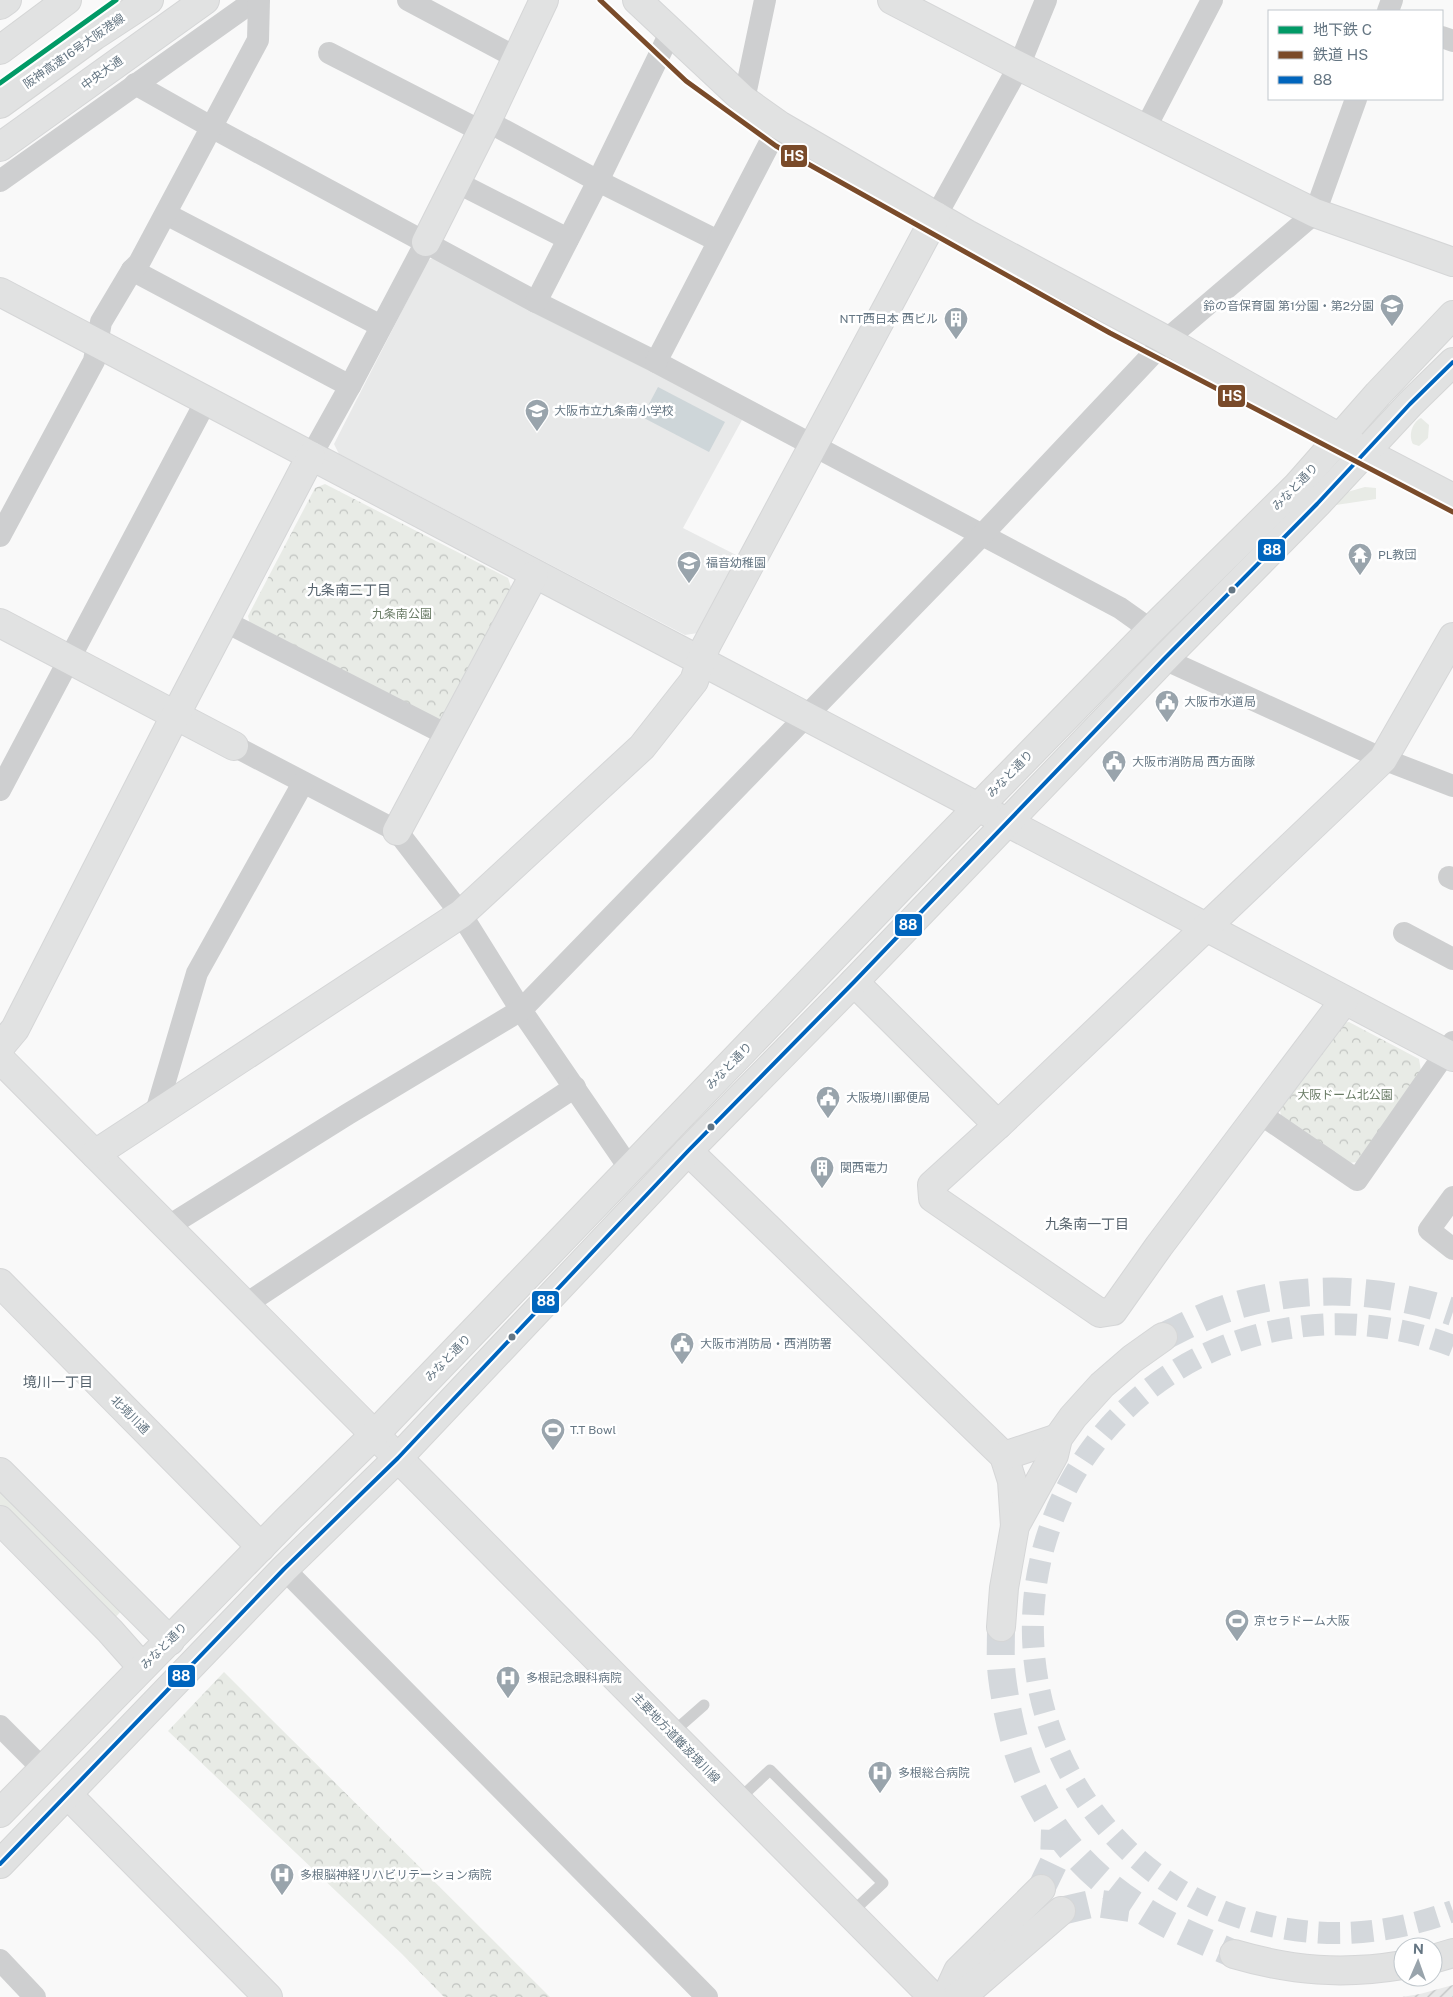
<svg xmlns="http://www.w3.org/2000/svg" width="1453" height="1997" font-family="'Public Sans','Noto Sans JP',sans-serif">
	<defs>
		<pattern id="industrial-furrows" width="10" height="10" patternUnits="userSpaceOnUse" patternTransform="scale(1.25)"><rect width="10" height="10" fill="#e8e9e9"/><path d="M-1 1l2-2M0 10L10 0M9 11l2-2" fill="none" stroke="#c0c1c2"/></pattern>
		<pattern id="park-crowns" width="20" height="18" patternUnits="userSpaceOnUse" patternTransform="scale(1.25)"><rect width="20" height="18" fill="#e8ebe6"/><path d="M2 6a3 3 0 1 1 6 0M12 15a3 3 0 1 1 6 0" fill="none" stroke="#c0c3c0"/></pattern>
	</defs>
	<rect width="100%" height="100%" fill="#f9f9f9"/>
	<!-- built -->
	<path fill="#e8e9e9" d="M438 256 742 420 683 528 740 557 698 633 685 635 339 454 334 444 428 260Z"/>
	<!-- industrial -->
	<path fill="url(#industrial-furrows)" d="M1453 1985V1997H1402L1420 1994Z"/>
	<!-- green -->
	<g fill="#e8ebe6">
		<path d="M1421 418 1429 425 1428 438 1419 446 1413 444C1408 436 1412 422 1421 418Z"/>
		<path d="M1365 487 1376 488V499L1336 505 1334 504 1344 493Z"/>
		<path d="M0 1485 123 1609 112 1621 0 1507Z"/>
	</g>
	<!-- park -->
	<g fill="url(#park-crowns)">
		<path d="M325 484 508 578 512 590 445 717 434 721 250 625 248 616 315 488Z"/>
		<path d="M1349 1022 1419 1059 1421 1071 1359 1162 1347 1163 1281 1116 1279 1104 1336 1024Z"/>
		<path d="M224 1672 550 1997H444L402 1954 168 1731Z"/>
	</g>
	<!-- water -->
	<path fill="#ced6d9" d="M658 387 725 422 709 452 642 417Z"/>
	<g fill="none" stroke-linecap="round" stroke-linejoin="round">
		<!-- street-tunnel -->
		<path stroke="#d4d8dc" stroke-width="22" stroke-dasharray="22 11" stroke-linecap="butt" d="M1453 1346C1374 1315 1285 1317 1208 1353 1150 1380 1101 1425 1070 1482 966 1675 1091 1914 1312 1932 1361 1936 1407 1928 1453 1911"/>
		<!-- secondary-tunnel -->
		<g stroke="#d4d8dc" stroke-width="28" stroke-dasharray="28 14" stroke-linecap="butt">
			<path d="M1163 1337C1181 1328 1200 1318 1219 1311 1295 1284 1376 1286 1453 1312"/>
			<path d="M1001 1627C1001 1644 1000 1661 1002 1677 1015 1778 1053 1853 1141 1909 1170 1928 1202 1940 1234 1954"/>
			<path d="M1041 1889 1054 1862 1055 1830"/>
			<path d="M1061 1911 1095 1903 1137 1909"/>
		</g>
		<defs>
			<g id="secondary">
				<path d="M637 0 744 100 779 125 967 234 1166 340 1365 452 1453 498"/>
				<path d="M892 0 1019 66 1315 213 1453 262"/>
				<path d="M426 242 487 121 544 0"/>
				<path d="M0 292 1453 1057"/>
				<path d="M0 623 234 746"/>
				<path d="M397 831 534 575"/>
				<path d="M854 982 998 1125"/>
				<path d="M1344 1001 1159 1246 1113 1311 1100 1313 933 1198 932 1185 998 1125 1383 759 1453 637"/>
				<path d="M0 1047 15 1029 176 714 311 456"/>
				<path d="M0 1059 398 1458"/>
				<path d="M688 1151 1004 1456 1012 1481 1015 1526"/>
				<path d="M95 1154 461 914 642 747 694 681 706 646 936 216"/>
				<path d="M0 1283 261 1547"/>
				<path d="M1004 1456 1058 1438"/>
				<path d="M0 1472 170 1641"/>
				<path d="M0 1520 110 1631 142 1667"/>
				<path d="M1001 1627 1004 1588 1015 1526 1054 1455 1058 1438 1073 1417 1102 1385 1132 1359 1163 1337"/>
				<path d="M68 1795 268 1997"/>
				<path d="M1234 1954C1292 1971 1343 1975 1403 1965"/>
				<path d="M1433 1959 1453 1953"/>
				<path d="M946 1997 958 1971 1041 1889"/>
				<path d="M956 1997 974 1986 1061 1911"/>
			</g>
			<g id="primary">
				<path d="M0 5 7 0"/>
				<path d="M0 147 205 0"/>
				<path d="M398 1458 933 1997"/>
			</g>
			<g id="highway">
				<path d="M0 50 67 0"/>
				<path d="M0 104 94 36 149 0"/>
				<path d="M0 1813 288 1519 374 1435 942 844 1151 630 1297 486 1378 394 1453 315"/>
				<path d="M0 1864 284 1569 398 1458 688 1151 854 982 1164 659 1317 504 1410 404 1453 362"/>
			</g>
		</defs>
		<!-- secondary casing -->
		<use href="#secondary" stroke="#d5d6d7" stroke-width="30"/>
		<!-- primary casing -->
		<use href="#primary" stroke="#d5d6d7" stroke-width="30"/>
		<!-- highway casing -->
		<use href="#highway" stroke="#d5d6d6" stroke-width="30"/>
		<!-- lane -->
		<g stroke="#cecfd0" stroke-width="11">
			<path d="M671 1734 704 1705"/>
			<path d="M738 1800 770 1770 883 1883 850 1914"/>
		</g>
		<!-- street -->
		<g stroke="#cecfd0" stroke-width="22">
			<path d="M408 0 517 58"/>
			<path d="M1388 11 1392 0"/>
			<path d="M1442 37 1453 41"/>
			<path d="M329 53 481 131"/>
			<path d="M135 84 213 128 536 302 656 362 1120 608 1151 630"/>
			<path d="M744 100 765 0"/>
			<path d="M487 121 598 181 718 241"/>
			<path d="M1145 129 1212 0"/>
			<path d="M0 181 255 0"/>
			<path d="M456 182 568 239"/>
			<path d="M166 214 381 326"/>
			<path d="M936 216 1019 66 1046 0"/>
			<path d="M132 270 350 386"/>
			<path d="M536 302 598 181 671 31"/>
			<path d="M656 362 779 125"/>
			<path d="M311 456 350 386 426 242"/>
			<path d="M0 536 94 361 101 322 132 270 139 263 258 40 259 0"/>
			<path d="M226 622 449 736"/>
			<path d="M1164 659 1383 759 1453 786"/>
			<path d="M234 746 397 831 461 914 521 1010 630 1169"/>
			<path d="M0 790 206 401"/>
			<path d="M1449 877 1453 879"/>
			<path d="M1404 933 1453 959"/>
			<path d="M1259 1113 1357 1180 1453 1042"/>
			<path d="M155 1115 197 973 303 783"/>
			<path d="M1453 1197 1429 1230 1453 1249"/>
			<path d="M167 1227 348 1114 521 1010 982 535 1166 340 1315 213 1356 99"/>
			<path d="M246 1304 575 1087"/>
			<path d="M284 1569 707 1997"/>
			<path d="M0 1726 44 1770"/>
			<path d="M0 1960 35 1997"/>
		</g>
		<!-- secondary -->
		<use href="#secondary" stroke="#e1e2e2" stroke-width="28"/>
		<!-- primary -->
		<use href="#primary" stroke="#e1e2e2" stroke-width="28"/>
		<!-- highway -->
		<use href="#highway" stroke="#e1e2e2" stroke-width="28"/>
		<defs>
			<path id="bus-1" d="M0 1864 284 1569 398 1458 688 1151 854 982 1164 659 1317 504 1410 404 1453 362"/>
		</defs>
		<!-- bus-1 casing -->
		<use href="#bus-1" stroke="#fff" stroke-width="8"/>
		<!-- bus-1 -->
		<use href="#bus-1" stroke="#0065bd" stroke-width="4"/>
		<defs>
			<path id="rail-1" d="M600 0 686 81 776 146 1110 333 1453 512"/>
		</defs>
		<!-- rail-1 casing -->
		<use href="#rail-1" stroke="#fff" stroke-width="9"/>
		<!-- rail-1 -->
		<use href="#rail-1" stroke="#7a4b2a" stroke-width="5"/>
		<defs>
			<path id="metro-1" d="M0 83 116 0"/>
		</defs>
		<!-- metro-1 casing -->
		<use href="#metro-1" stroke="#fff" stroke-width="9"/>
		<!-- metro-1 -->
		<use href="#metro-1" stroke="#019a66" stroke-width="5"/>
	</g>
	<!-- icons -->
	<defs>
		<symbol id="school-pin" viewBox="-11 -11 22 30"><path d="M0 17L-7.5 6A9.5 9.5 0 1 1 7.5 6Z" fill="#99a4ac" stroke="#fff"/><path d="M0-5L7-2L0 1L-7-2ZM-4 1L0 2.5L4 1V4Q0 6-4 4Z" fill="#fff"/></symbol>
		<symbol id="building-pin" viewBox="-11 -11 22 30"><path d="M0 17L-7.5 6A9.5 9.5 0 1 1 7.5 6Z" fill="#99a4ac" stroke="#fff"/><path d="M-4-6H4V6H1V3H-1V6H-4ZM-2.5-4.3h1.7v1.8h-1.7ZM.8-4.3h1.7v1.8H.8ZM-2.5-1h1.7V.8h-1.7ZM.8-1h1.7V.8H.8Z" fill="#fff"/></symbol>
		<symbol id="temple-pin" viewBox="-11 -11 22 30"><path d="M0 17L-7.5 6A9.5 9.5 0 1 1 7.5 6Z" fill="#99a4ac" stroke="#fff"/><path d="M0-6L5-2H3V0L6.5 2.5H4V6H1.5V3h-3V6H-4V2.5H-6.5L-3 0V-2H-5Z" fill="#fff"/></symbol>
		<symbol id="civic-pin" viewBox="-11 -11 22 30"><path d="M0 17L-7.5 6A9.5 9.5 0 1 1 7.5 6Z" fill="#99a4ac" stroke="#fff"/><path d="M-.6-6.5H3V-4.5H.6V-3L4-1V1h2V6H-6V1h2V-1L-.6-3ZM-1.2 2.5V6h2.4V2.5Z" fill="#fff"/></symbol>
		<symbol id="stadium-pin" viewBox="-11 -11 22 30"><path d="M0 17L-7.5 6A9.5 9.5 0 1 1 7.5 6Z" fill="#99a4ac" stroke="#fff"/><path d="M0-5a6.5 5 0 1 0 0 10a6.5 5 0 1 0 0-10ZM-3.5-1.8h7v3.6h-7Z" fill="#fff"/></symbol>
		<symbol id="hospital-pin" viewBox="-11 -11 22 30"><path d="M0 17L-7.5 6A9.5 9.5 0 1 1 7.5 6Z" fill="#99a4ac" stroke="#fff"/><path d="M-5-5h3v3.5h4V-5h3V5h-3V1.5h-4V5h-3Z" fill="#fff"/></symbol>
	</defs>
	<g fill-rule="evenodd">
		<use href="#school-pin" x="1378" y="292" width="28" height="38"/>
		<use href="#building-pin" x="942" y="305" width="28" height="38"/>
		<use href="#school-pin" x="523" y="397" width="28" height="38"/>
		<use href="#temple-pin" x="1346" y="541" width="28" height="38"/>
		<use href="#school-pin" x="675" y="549" width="28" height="38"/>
		<use href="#civic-pin" x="1153" y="688" width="28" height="38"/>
		<use href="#civic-pin" x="1100" y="748" width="28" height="38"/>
		<use href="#civic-pin" x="814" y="1084" width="28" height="38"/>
		<use href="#building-pin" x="808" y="1154" width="28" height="38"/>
		<use href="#civic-pin" x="668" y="1330" width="28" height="38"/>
		<use href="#stadium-pin" x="539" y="1416" width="28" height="38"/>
		<use href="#stadium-pin" x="1223" y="1607" width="28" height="38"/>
		<use href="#hospital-pin" x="494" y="1664" width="28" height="38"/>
		<use href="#hospital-pin" x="866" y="1759" width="28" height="38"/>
		<use href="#hospital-pin" x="268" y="1861" width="28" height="38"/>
	</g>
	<!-- markers -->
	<g fill="#657683" stroke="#fff" stroke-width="2">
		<circle cx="1232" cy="590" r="4.5"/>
		<circle cx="711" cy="1127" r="4.5"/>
		<circle cx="512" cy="1337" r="4.5"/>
	</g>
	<g text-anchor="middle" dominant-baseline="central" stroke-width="5" stroke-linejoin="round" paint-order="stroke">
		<!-- street labels -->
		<g font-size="12" fill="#657683" stroke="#fff">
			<text transform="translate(74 51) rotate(-35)">阪神高速16号大阪港線</text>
			<text transform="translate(102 73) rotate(-36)">中央大通</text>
			<text transform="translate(1295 487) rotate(-46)">みなと通り</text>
			<text transform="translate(1010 774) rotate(-46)">みなと通り</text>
			<text transform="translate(729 1066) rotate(-46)">みなと通り</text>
			<text transform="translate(448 1358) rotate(-46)">みなと通り</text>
			<text transform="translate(130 1415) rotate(45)">北境川通</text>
			<text transform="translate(164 1646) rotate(-45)">みなと通り</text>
			<text transform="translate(676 1738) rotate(46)">主要地方道難波境川線</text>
		</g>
		<!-- poi labels -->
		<g font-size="12" fill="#657683" stroke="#fff" text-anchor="start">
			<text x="1374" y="306" text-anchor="end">鈴の音保育園 第1分園・第2分園</text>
			<text x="938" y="319" text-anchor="end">NTT西日本 西ビル</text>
			<text x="554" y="411">大阪市立九条南小学校</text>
			<text x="1378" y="555">PL教団</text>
			<text x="706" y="563">福音幼稚園</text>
			<text x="1184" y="702">大阪市水道局</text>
			<text x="1132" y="762">大阪市消防局 西方面隊</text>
			<text x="846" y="1098">大阪境川郵便局</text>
			<text x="840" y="1168">関西電力</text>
			<text x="700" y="1344">大阪市消防局・西消防署</text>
			<text x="570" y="1430">T.T Bowl</text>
			<text x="1254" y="1621">京セラドーム大阪</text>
			<text x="526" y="1678">多根記念眼科病院</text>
			<text x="898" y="1773">多根総合病院</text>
			<text x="300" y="1875">多根脳神経リハビリテーション病院</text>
		</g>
		<!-- park labels -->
		<g font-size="12" fill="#687a64" stroke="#fff">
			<text x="402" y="614">九条南公園</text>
			<text x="1345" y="1095">大阪ドーム北公園</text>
		</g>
		<!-- neighbourhood labels -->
		<g font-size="14" fill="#57646e" stroke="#fff">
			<text x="349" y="590">九条南二丁目</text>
			<text x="1087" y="1224">九条南一丁目</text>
			<text x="58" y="1382">境川一丁目</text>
		</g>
	</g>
	<g stroke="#fff" stroke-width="2">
		<rect x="780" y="144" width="28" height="24" rx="5" fill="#7a4b2a"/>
		<rect x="1217" y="384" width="29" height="24" rx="5" fill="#7a4b2a"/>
		<rect x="1257" y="538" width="29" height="24" rx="5" fill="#0065bd"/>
		<rect x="894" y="913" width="29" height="24" rx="5" fill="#0065bd"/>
		<rect x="531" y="1290" width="29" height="24" rx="5" fill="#0065bd"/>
		<rect x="167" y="1664" width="29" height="24" rx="5" fill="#0065bd"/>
	</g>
	<g font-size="14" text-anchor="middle" font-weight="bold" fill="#fff">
		<text x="794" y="161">HS</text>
		<text x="1232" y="401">HS</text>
		<text x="1272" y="555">88</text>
		<text x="908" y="930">88</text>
		<text x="546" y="1306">88</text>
		<text x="181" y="1681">88</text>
	</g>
	<!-- legend -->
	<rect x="1268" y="10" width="175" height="90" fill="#ffffff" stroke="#c1c8cd"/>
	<rect x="1278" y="26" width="25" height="8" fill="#019a66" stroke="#c1c8cd"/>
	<text x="1313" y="35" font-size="15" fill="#657683">地下鉄 C</text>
	<rect x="1278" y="51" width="25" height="8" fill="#7a4b2a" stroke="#c1c8cd"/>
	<text x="1313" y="60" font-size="15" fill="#657683">鉄道 HS</text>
	<rect x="1278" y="76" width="25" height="8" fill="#0065bd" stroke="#c1c8cd"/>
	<text x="1313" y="85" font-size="15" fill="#657683">88</text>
	<!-- north arrow -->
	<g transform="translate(1418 1962) rotate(2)"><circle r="24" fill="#ffffff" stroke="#c1c8cd"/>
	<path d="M0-4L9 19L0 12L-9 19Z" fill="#99a4ac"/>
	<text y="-8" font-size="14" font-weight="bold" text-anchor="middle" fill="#657683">N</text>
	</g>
</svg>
